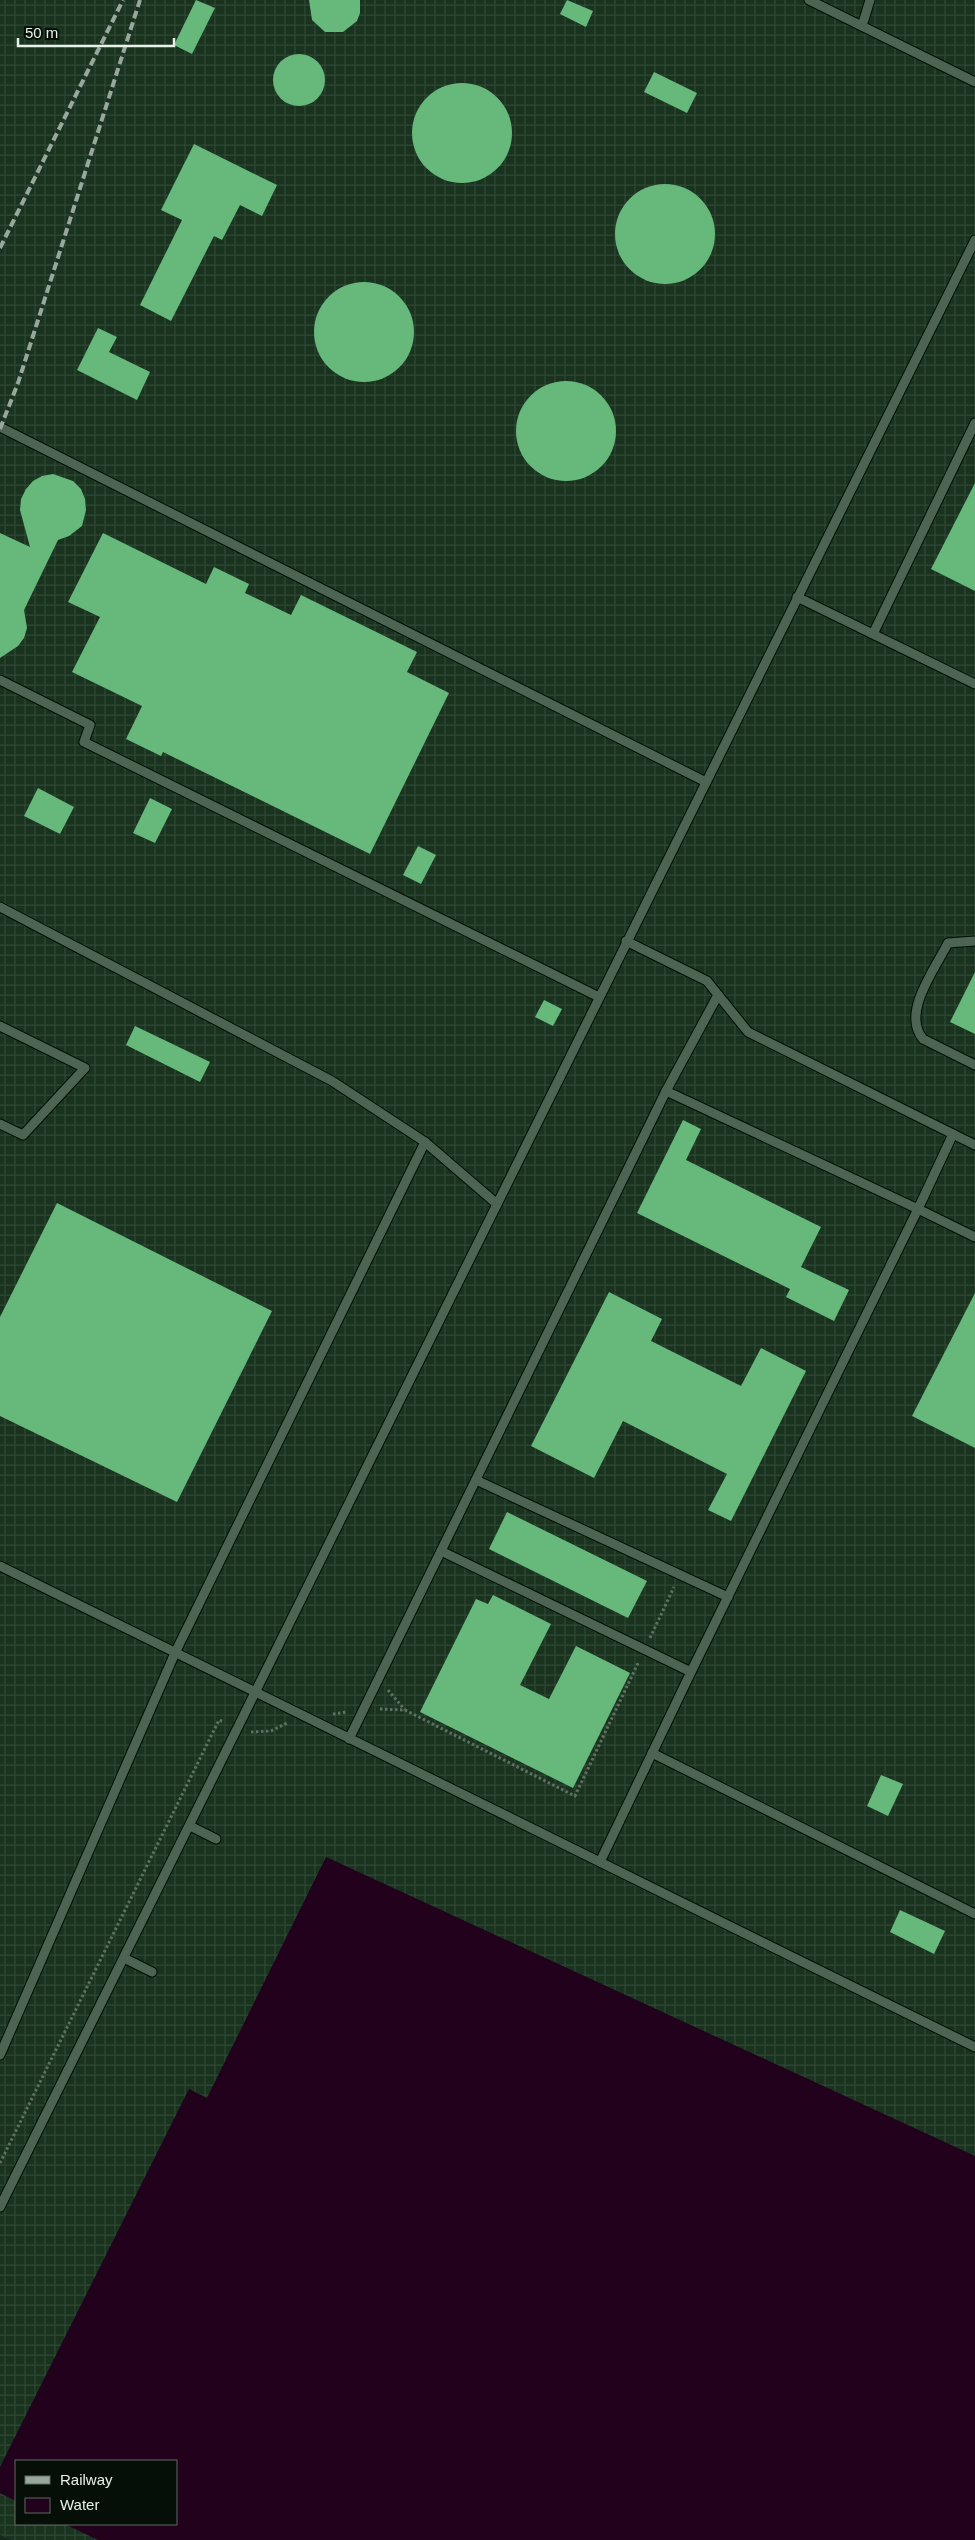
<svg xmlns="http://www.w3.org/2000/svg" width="975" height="2540" font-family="Helvetica,sans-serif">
	<defs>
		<pattern id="industrial-grid" width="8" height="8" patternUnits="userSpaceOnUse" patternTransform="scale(1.25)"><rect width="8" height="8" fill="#19331f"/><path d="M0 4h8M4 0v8" fill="none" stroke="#2f4735"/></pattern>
	</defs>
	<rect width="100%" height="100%" fill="#142819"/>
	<!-- industrial -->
	<path fill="url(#industrial-grid)" fill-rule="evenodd" d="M0 0H975V2540H11L0 2535ZM16 2461H176V2524H16Z"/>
	<!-- water -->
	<path fill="#21011c" d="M326 1857 975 2156V2540H98L65 2524H176V2461H16V2501L0 2493V2467L189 2089 207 2098Z"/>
	<!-- building -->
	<g fill="#66b87b">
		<path d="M196 0 215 8 192 54 174 45Z"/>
		<path d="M309 0H360V13L357 21 343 32H325L312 20Z"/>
		<path d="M567 0 593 11 586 27 560 14Z"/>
		<circle cx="299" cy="80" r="26"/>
		<path d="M654 72 697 93 687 113 644 92Z"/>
		<circle cx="462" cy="133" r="50"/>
		<path d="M194 144 277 185 262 216 240 205 222 240 214 236 171 321 140 305 182 220 161 210Z"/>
		<circle cx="665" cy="234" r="50"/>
		<circle cx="364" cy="332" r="50"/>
		<path d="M98 328 117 337 109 352 150 372 137 400 77 370Z"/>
		<circle cx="566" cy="431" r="50"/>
		<path d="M53 474 73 481 81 489 85 499 86 510 82 526 69 536 58 540 24 610 27 628 24 638 18 646 0 658V533L30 547 20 510 21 499 26 489 33 481 42 476Z"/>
		<path d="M975 483V591L931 569Z"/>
		<path d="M103 533 206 584 214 567 249 584 245 593 291 615 301 595 417 652 407 672 449 693 370 854 163 752 161 756 126 739 142 706 72 672 100 617 68 602Z"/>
		<path d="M38 788 74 807 60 834 24 816Z"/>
		<path d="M150 798 172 809 155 843 133 833Z"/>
		<path d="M418 846 436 855 421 884 403 875Z"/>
		<path d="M975 972V1034L950 1022Z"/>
		<path d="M544 1000 562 1009 553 1026 535 1017Z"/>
		<path d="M135 1026 210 1062 200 1082 126 1045Z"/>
		<path d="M683 1120 701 1129 686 1160 821 1227 801 1267 849 1290 834 1321 786 1297 790 1289 637 1213Z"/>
		<path d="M57 1203 272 1311 177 1502 0 1416V1317Z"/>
		<path d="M609 1292 662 1319 651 1341 741 1386 761 1348 806 1371 731 1521 708 1510 727 1474 623 1421 594 1478 531 1446Z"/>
		<path d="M975 1293V1448L912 1416Z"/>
		<path d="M507 1512 647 1581 628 1618 489 1549Z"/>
		<path d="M493 1595 551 1624 520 1685 549 1699 576 1646 630 1673 573 1788 420 1712 476 1599 488 1604Z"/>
		<path d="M881 1775 903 1784 888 1816 867 1806Z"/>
		<path d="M900 1910 945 1931 934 1954 890 1932Z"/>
	</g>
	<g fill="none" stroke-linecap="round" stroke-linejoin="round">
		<defs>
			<g id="lane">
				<path d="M809 0 975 82"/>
				<path d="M862 26 870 0"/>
				<path d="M0 427 706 782"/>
				<path d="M797 597 975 684"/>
				<path d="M873 634 975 423"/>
				<path d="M0 680 90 725 84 742 599 997"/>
				<path d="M0 907 332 1081 425 1142 497 1204"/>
				<path d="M626 941 707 981 748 1032 975 1145"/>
				<path d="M975 941 948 943C935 969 901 1013 923 1039L975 1065"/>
				<path d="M718 995 666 1091 918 1209 953 1134"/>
				<path d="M0 1026 85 1068 23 1135 0 1124"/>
				<path d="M476 1480 728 1597"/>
				<path d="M441 1551 691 1672 600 1862"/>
				<path d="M0 1566 975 2047"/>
				<path d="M691 1672 918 1209 975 1237"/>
				<path d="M349 1739 666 1091"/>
				<path d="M652 1753 975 1914"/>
				<path d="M190 1826 216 1839"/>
				<path d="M124 1958 152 1972"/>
				<path d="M0 2055 175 1653 425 1142"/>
				<path d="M0 2207 975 240"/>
			</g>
		</defs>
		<!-- lane casing -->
		<use href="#lane" stroke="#011004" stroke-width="11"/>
		<!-- path -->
		<g stroke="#5f7063" stroke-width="3" stroke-dasharray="2.5 2.5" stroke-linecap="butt">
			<path d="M650 1638 674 1587"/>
			<path d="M388 1690 405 1710"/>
			<path d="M380 1709 405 1710 575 1796 639 1661"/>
			<path d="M333 1714 347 1712"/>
			<path d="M251 1732 271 1731 287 1723"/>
			<path d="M0 2163 219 1720 224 1722"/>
		</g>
		<!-- lane -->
		<use href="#lane" stroke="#4e6452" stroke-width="9"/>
		<!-- rail -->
		<g stroke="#99a89d" stroke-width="4" stroke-dasharray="8 4" stroke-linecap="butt">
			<path d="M0 248 123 0"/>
			<path d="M0 429 18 383 140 0"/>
		</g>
	</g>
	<!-- legend -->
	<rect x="15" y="2460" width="162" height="65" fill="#060e08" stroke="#606962"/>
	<rect x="25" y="2476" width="25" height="8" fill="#99a89d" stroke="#606962"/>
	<text x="60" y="2485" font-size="15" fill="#e6f2e8">Railway</text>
	<rect x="25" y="2498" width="25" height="15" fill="#21011c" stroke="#606962"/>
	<text x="60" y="2510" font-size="15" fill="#e6f2e8">Water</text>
	<!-- scale -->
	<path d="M18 38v8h156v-8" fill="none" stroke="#e6f2e8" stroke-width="2.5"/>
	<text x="25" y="38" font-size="15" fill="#e6f2e8" stroke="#060e08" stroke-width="4" paint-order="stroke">50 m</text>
</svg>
